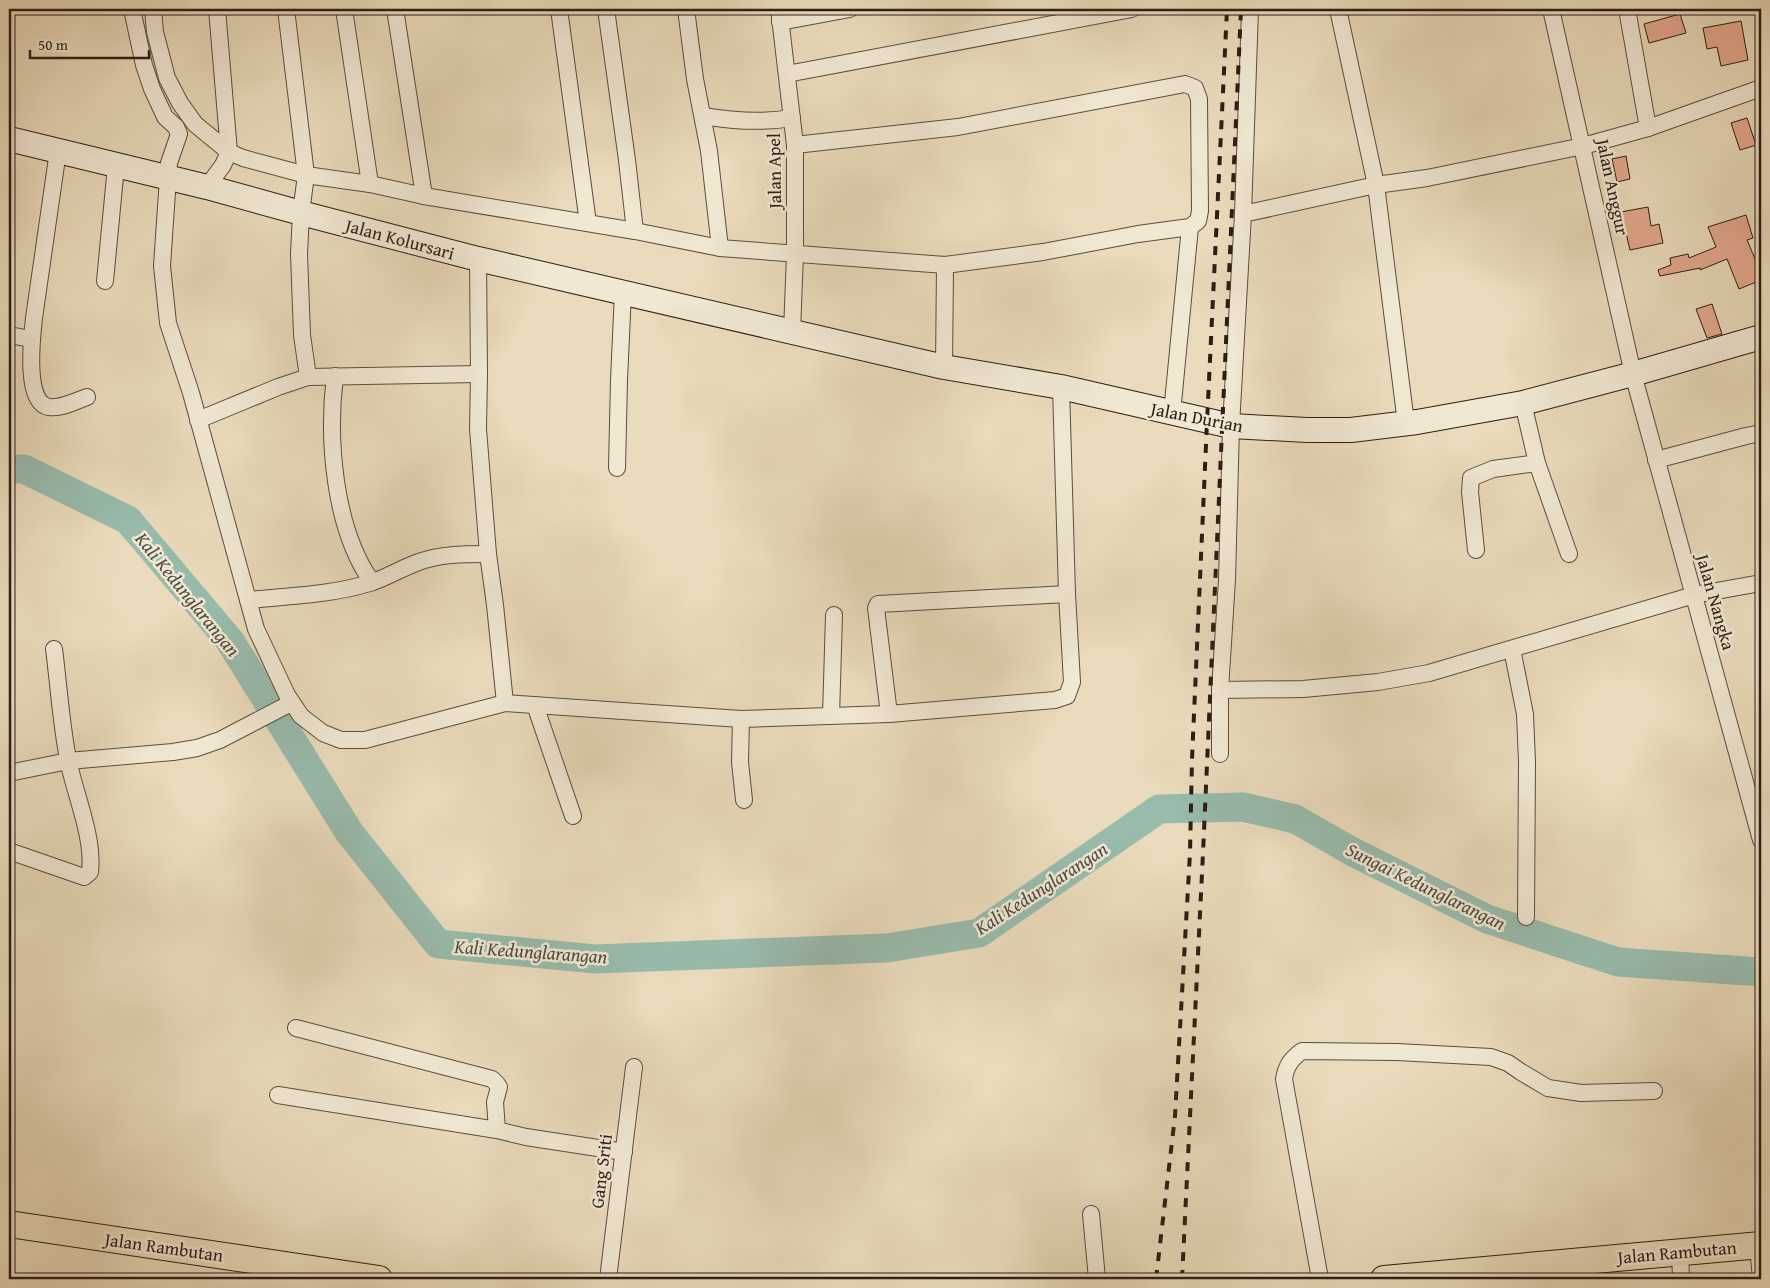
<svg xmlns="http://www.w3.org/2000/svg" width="1770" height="1288" font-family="'Gentium Book Plus',serif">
	<rect width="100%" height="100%" fill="#eadbbc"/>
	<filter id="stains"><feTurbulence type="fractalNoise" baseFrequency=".004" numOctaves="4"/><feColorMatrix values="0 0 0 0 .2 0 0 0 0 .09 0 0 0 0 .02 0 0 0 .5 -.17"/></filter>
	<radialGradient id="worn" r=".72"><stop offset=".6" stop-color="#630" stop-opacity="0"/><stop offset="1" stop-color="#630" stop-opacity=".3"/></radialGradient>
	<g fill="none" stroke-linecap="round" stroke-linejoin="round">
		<!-- river -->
		<path stroke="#98bbac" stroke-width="29" d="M9 469H24L128 520 230 641 349 832 438 944 595 959 887 948 979 933 1159 809 1243 807 1295 819 1353 852 1487 919 1618 962 1761 972"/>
	</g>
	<!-- building -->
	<g fill="#e4a88d" stroke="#2c1d16">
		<path d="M1680 14 1686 33 1649 43 1644 24Z"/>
		<path d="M1741 21 1748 60 1721 66 1717 47 1707 49 1703 28Z"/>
		<path d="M1747 118 1756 145 1740 150 1731 123Z"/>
		<path d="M1626 156 1630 179 1617 182 1612 159Z"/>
		<path d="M1648 207 1651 226 1659 224 1663 243 1630 250 1621 212Z"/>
		<path d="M1746 215 1753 238 1747 240 1761 273V280L1739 289 1727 259 1700 270V268L1660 276 1658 270 1671 265 1670 258 1688 254 1689 258 1716 247 1708 227Z"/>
		<path d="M1712 304 1722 334 1707 338 1696 309Z"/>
	</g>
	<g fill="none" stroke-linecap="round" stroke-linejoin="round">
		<defs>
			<g id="street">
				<path d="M132 9 144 65 152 89 165 117 176 127 179 134 169 163 162 266 168 323 191 393 256 629 287 695 301 716 323 733 341 740H365L505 703 741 719 889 714 1055 700 1067 696 1072 682 1067 594 1061 387"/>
				<path d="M153 9 155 32 167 78 180 103 195 124 229 152 243 158 306 175 370 184 424 196 635 231 720 248 945 265 1043 252 1138 234 1190 227 1198 221 1200 211 1199 99 1195 88 1185 84 958 127 795 145"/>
				<path d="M286 9 306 175 301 213 299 254 302 335 308 377"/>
				<path d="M344 9 370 184"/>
				<path d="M395 9 424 196"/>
				<path d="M559 9 588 223"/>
				<path d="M606 9 627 160 635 231"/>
				<path d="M686 9 695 79 709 151 720 248"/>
				<path d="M779 9 795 145V254L792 332"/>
				<path d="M1338 9 1376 185 1406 423"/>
				<path d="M1551 9 1633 374 1761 840"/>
				<path d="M1627 9 1648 128"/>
				<path d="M780 22 850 9"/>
				<path d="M787 74 1132 9"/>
				<path d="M703 116C733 121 763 123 792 118"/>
				<path d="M58 151 34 318C32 337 24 403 49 407 61 409 76 401 87 397"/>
				<path d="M207 187 223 165 229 152 217 9"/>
				<path d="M1243 214 1376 185 1427 178 1583 146 1648 128 1761 88"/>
				<path d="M478 259 479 374 478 429 488 554 495 605 505 703"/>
				<path d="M105 281 116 166"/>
				<path d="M9 335 31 339"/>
				<path d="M944 367 945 265"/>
				<path d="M335 376C327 439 334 529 372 582"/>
				<path d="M1523 403 1537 463 1569 554"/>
				<path d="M1172 413 1190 227"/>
				<path d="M198 420 278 387 308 377 479 374"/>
				<path d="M1656 460 1746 436 1761 433"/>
				<path d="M617 468 619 380 623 292"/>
				<path d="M1476 550 1470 492 1471 478 1493 469 1537 463"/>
				<path d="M248 600C289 596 330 595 370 583 386 578 400 569 416 563 439 554 463 554 488 554"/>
				<path d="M1512 649 1525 714 1527 762 1526 917"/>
				<path d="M1220 690 1303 689 1378 682 1429 673 1694 595 1761 583"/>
				<path d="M535 705 573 816"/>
				<path d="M889 714 876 608 878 604 1067 594"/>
				<path d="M831 716 834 615"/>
				<path d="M741 719 740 762 744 800"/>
				<path d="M1220 754V690L1227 580 1231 426 1243 214 1250 9"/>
				<path d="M9 773 68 761 173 752 197 748 220 740 291 703"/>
				<path d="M9 851 84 877 90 872C94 838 76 797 69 764 61 726 59 687 54 649"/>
				<path d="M296 1028 492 1079 497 1084 499 1087 495 1102 497 1130 526 1137 624 1152"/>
				<path d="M278 1095 497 1130"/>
				<path d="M1091 1214 1097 1279"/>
				<path d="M1758 1245 1761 1279"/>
				<path d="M1680 1251 1681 1279"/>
				<path d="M608 1279 634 1067"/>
				<path d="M1320 1279 1284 1079C1286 1066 1291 1059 1302 1051L1397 1052 1491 1057 1508 1063 1521 1072 1548 1088 1581 1093 1654 1091"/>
			</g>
			<path id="secondary" d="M9 139 207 187 301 213 478 259 944 367 1061 387 1231 426 1307 430H1351L1417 422 1523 403 1633 374 1761 337"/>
			<g id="primary">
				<path d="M9 1224 379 1279"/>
				<path d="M1384 1279 1761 1245"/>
			</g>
		</defs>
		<!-- street casing -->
		<use href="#street" stroke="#5c4c40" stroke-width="18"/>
		<!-- secondary casing -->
		<use href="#secondary" stroke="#2c1d16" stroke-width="26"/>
		<!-- primary casing -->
		<use href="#primary" stroke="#2c1d16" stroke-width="28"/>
		<!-- street -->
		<use href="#street" stroke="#f1e8d3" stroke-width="16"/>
		<!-- secondary -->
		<use href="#secondary" stroke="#f1e8d3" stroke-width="24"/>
		<!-- primary -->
		<use href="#primary" stroke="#eadbbc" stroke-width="26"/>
		<!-- rail -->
		<g stroke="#2c1d16" stroke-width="4" stroke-dasharray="9 9" stroke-linecap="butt">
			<path d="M1156 1279 1175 1116 1190 853 1192 759 1207 422 1227 9"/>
			<path d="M1182 1279 1203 853 1241 9"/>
		</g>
	</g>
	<g text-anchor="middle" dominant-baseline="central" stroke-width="5" stroke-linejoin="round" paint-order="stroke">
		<!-- street labels -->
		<g font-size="18" fill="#2c1d16" stroke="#f1e8d3">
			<text transform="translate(774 171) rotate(-91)">Jalan Apel</text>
			<text transform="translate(1613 187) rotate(78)">Jalan Anggur</text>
			<text transform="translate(400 239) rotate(15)">Jalan Kolursari</text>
			<text transform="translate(1197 417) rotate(11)">Jalan Durian</text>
			<text transform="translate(1716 602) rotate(74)">Jalan Nangka</text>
			<text transform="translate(601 1171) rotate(-83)">Gang Sriti</text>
			<text transform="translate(164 1247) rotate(8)">Jalan Rambutan</text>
			<text transform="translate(1677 1252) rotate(-5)">Jalan Rambutan</text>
		</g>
		<!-- water labels -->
		<g font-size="19" font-style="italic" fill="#4c4c43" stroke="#f1e8d3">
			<text transform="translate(188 594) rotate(51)">Kali Kedunglarangan</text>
			<text transform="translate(1426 886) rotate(26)">Sungai Kedunglarangan</text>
			<text transform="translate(1041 888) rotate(-33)">Kali Kedunglarangan</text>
			<text transform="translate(531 951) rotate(4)">Kali Kedunglarangan</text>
		</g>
	</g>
	<!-- margin -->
	<rect width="1770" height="1288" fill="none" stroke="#eadbbc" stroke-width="30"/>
	<rect x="10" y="10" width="1750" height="1268" fill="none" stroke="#2c1d16" stroke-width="2.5"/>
	<rect x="15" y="15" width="1740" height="1258" fill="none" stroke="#2c1d16"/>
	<!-- scale -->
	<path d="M30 50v8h119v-8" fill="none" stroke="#2c1d16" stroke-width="2.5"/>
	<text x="38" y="50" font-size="15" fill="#2c1d16" stroke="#f1e8d3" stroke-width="4" paint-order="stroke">50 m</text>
	<rect width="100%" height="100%" filter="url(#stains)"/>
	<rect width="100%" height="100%" fill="url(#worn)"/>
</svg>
